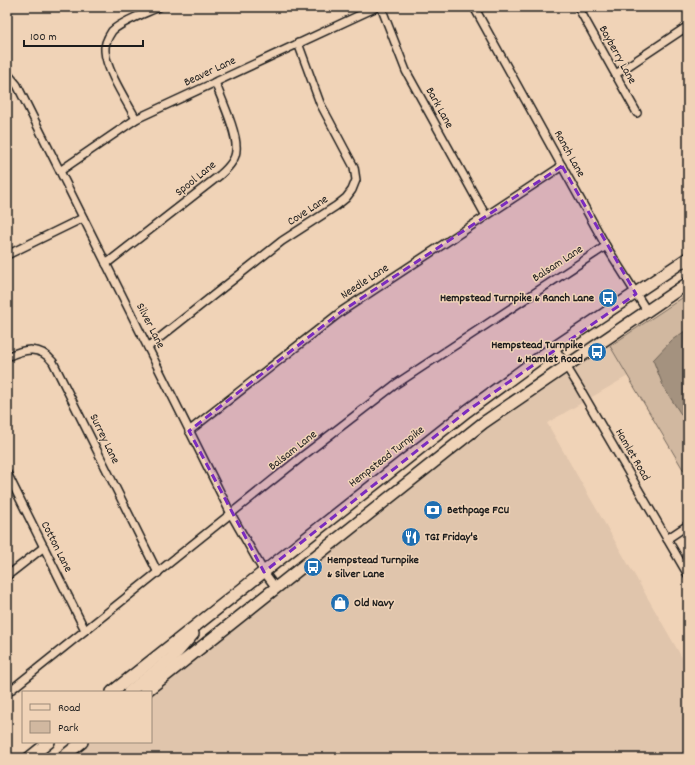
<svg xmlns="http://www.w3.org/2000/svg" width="695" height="765" font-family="Dekko,sans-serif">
	<rect width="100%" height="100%" fill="#f0d3b7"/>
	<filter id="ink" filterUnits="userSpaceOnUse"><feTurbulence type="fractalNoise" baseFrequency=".025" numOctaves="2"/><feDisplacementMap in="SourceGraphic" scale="8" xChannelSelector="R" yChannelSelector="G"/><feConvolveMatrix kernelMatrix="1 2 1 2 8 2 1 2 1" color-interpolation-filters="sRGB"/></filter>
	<g filter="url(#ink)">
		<!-- built -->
		<path fill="#e0c5ac" d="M606 340 628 376 547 423 688 668V758H62L82 742H151V692L523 394Z"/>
		<!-- green -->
		<path fill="#d1b8a0" stroke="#766a5e" d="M688 294V468L684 471 610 346Z"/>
		<!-- water -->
		<path fill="#a4927f" stroke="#6e6357" d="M688 329V425L664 388 653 360 672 340Z"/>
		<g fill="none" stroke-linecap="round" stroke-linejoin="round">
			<defs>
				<g id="street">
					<path d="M381 7 406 71 486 216"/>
					<path d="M474 7 606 246 647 311"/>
					<path d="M578 7 637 113"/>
					<path d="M7 73 17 85 231 514 264 572 276 588"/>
					<path d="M616 74 688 26"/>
					<path d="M136 119C127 102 106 70 105 51 104 44 108 37 112 31 122 21 146 13 159 7"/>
					<path d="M60 171 136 119 377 7"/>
					<path d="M7 255 83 218"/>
					<path d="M106 264 220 175C227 169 236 160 236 150 238 134 221 98 215 82"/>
					<path d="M148 347 282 241 336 206 346 198 352 190 356 180 354 167 320 103 298 43"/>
					<path d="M555 348 579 387 688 575"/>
					<path d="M7 357C24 349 40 345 53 362L158 573"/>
					<path d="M189 431 342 311 562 166"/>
					<path d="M7 473 85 630"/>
					<path d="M667 539 688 525"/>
					<path d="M7 576 44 547"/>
					<path d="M7 693 304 455 396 384 606 246"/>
				</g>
				<g id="primary">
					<path d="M112 692 467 411 546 353 688 258"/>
					<path d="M129 692 174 656 193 634"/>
					<path d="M145 692 483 423 688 283"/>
					<path d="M29 758 49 742"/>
					<path d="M62 758 82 742"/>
				</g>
			</defs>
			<!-- street casing -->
			<use href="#street" stroke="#1c1c1c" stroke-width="10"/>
			<!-- primary casing -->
			<use href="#primary" stroke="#1c1c1c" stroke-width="14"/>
			<!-- street -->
			<use href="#street" stroke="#f0d3b7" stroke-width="7"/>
			<!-- primary -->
			<use href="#primary" stroke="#f0d3b7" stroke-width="11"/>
		</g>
	</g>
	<!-- marked area -->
	<path fill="#7b2cbf" fill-opacity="0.2" stroke="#7b2cbf" stroke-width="3" stroke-dasharray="8 5" stroke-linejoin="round" d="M562 166 636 294 467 411 264 572 189 431 342 311Z"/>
	<!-- icons -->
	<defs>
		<symbol id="bus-disc" viewBox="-11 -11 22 22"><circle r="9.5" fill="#1f6fb2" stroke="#f0d3b7"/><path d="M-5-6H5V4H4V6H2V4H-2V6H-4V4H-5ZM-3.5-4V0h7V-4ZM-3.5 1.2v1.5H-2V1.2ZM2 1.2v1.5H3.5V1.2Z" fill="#fff"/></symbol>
		<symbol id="bank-disc" viewBox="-11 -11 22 22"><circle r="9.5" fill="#1f6fb2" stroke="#f0d3b7"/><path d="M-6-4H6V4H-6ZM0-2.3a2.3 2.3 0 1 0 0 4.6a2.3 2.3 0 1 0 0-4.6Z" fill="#fff"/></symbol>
		<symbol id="restaurant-disc" viewBox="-11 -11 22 22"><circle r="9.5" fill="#1f6fb2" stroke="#f0d3b7"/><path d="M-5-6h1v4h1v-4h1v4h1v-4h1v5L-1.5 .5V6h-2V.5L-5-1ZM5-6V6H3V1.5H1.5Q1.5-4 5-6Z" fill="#fff"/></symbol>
		<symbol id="shop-disc" viewBox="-11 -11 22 22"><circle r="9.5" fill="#1f6fb2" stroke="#f0d3b7"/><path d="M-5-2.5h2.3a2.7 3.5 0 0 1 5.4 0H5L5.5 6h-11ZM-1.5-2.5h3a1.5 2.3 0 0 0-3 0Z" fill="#fff"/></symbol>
	</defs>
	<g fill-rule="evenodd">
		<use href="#bus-disc" x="597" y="287" width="22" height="22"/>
		<use href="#bus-disc" x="586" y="341" width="22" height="22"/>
		<use href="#bank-disc" x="422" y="499" width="22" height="22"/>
		<use href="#restaurant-disc" x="400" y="526" width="22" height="22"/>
		<use href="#bus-disc" x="302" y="556" width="22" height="22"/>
		<use href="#shop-disc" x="329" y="592" width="22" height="22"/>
	</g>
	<g text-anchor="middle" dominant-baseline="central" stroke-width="3" stroke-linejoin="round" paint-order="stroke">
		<!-- street labels -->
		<g font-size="12" fill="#1c1c1c" stroke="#f0d3b7">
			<text transform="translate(617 55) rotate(61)">Bayberry Lane</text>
			<text transform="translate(210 72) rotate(-25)">Beaver Lane</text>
			<text transform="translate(439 108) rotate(61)">Bark Lane</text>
			<text transform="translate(569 154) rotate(61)">Ranch Lane</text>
			<text transform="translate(196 179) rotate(-39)">Spool Lane</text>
			<text transform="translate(308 211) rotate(-33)">Cove Lane</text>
			<text transform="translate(558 264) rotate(-33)">Balsam Lane</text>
			<text transform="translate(365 282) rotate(-33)">Needle Lane</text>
			<text transform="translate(150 326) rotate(63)">Silver Lane</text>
			<text transform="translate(104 439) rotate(64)">Surrey Lane</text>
			<text transform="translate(293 451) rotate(-38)">Balsam Lane</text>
			<text transform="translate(632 455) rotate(60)">Hamlet Road</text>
			<text transform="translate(387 457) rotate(-38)">Hempstead Turnpike</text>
			<text transform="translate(56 547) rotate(63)">Cotton Lane</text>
		</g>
		<!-- poi labels -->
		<g font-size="12" font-weight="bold" fill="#1c1c1c" stroke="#f0d3b7" text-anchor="start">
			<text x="594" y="298" text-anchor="end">Hempstead Turnpike &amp; Ranch Lane</text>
			<text x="583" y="345" text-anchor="end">Hempstead Turnpike<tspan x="583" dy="14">&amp; Hamlet Road</tspan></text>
			<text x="447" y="510">Bethpage FCU</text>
			<text x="425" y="537">TGI Friday's</text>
			<text x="327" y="560">Hempstead Turnpike<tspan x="327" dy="14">&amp; Silver Lane</tspan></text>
			<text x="354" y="603">Old Navy</text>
		</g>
	</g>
	<!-- margin -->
	<rect width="695" height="765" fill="none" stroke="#f0d3b7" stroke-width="24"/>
	<rect x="12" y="12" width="671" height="741" fill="none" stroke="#1c1c1c" stroke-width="1.5" filter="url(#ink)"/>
	<!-- legend -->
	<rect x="22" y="691" width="130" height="52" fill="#f0d3b7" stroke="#9b8a79"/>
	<rect x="30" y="704" width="20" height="6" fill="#f0d3b7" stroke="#9b8a79"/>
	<text x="58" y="711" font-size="12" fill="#1c1c1c">Road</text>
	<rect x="30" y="721" width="20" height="12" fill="#d1b8a0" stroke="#9b8a79"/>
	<text x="58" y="731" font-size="12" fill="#1c1c1c">Park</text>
	<!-- scale -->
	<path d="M24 40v6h119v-6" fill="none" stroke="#1c1c1c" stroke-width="2"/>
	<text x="30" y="40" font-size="12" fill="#1c1c1c" stroke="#f0d3b7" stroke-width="3" paint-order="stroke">100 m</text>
</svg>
